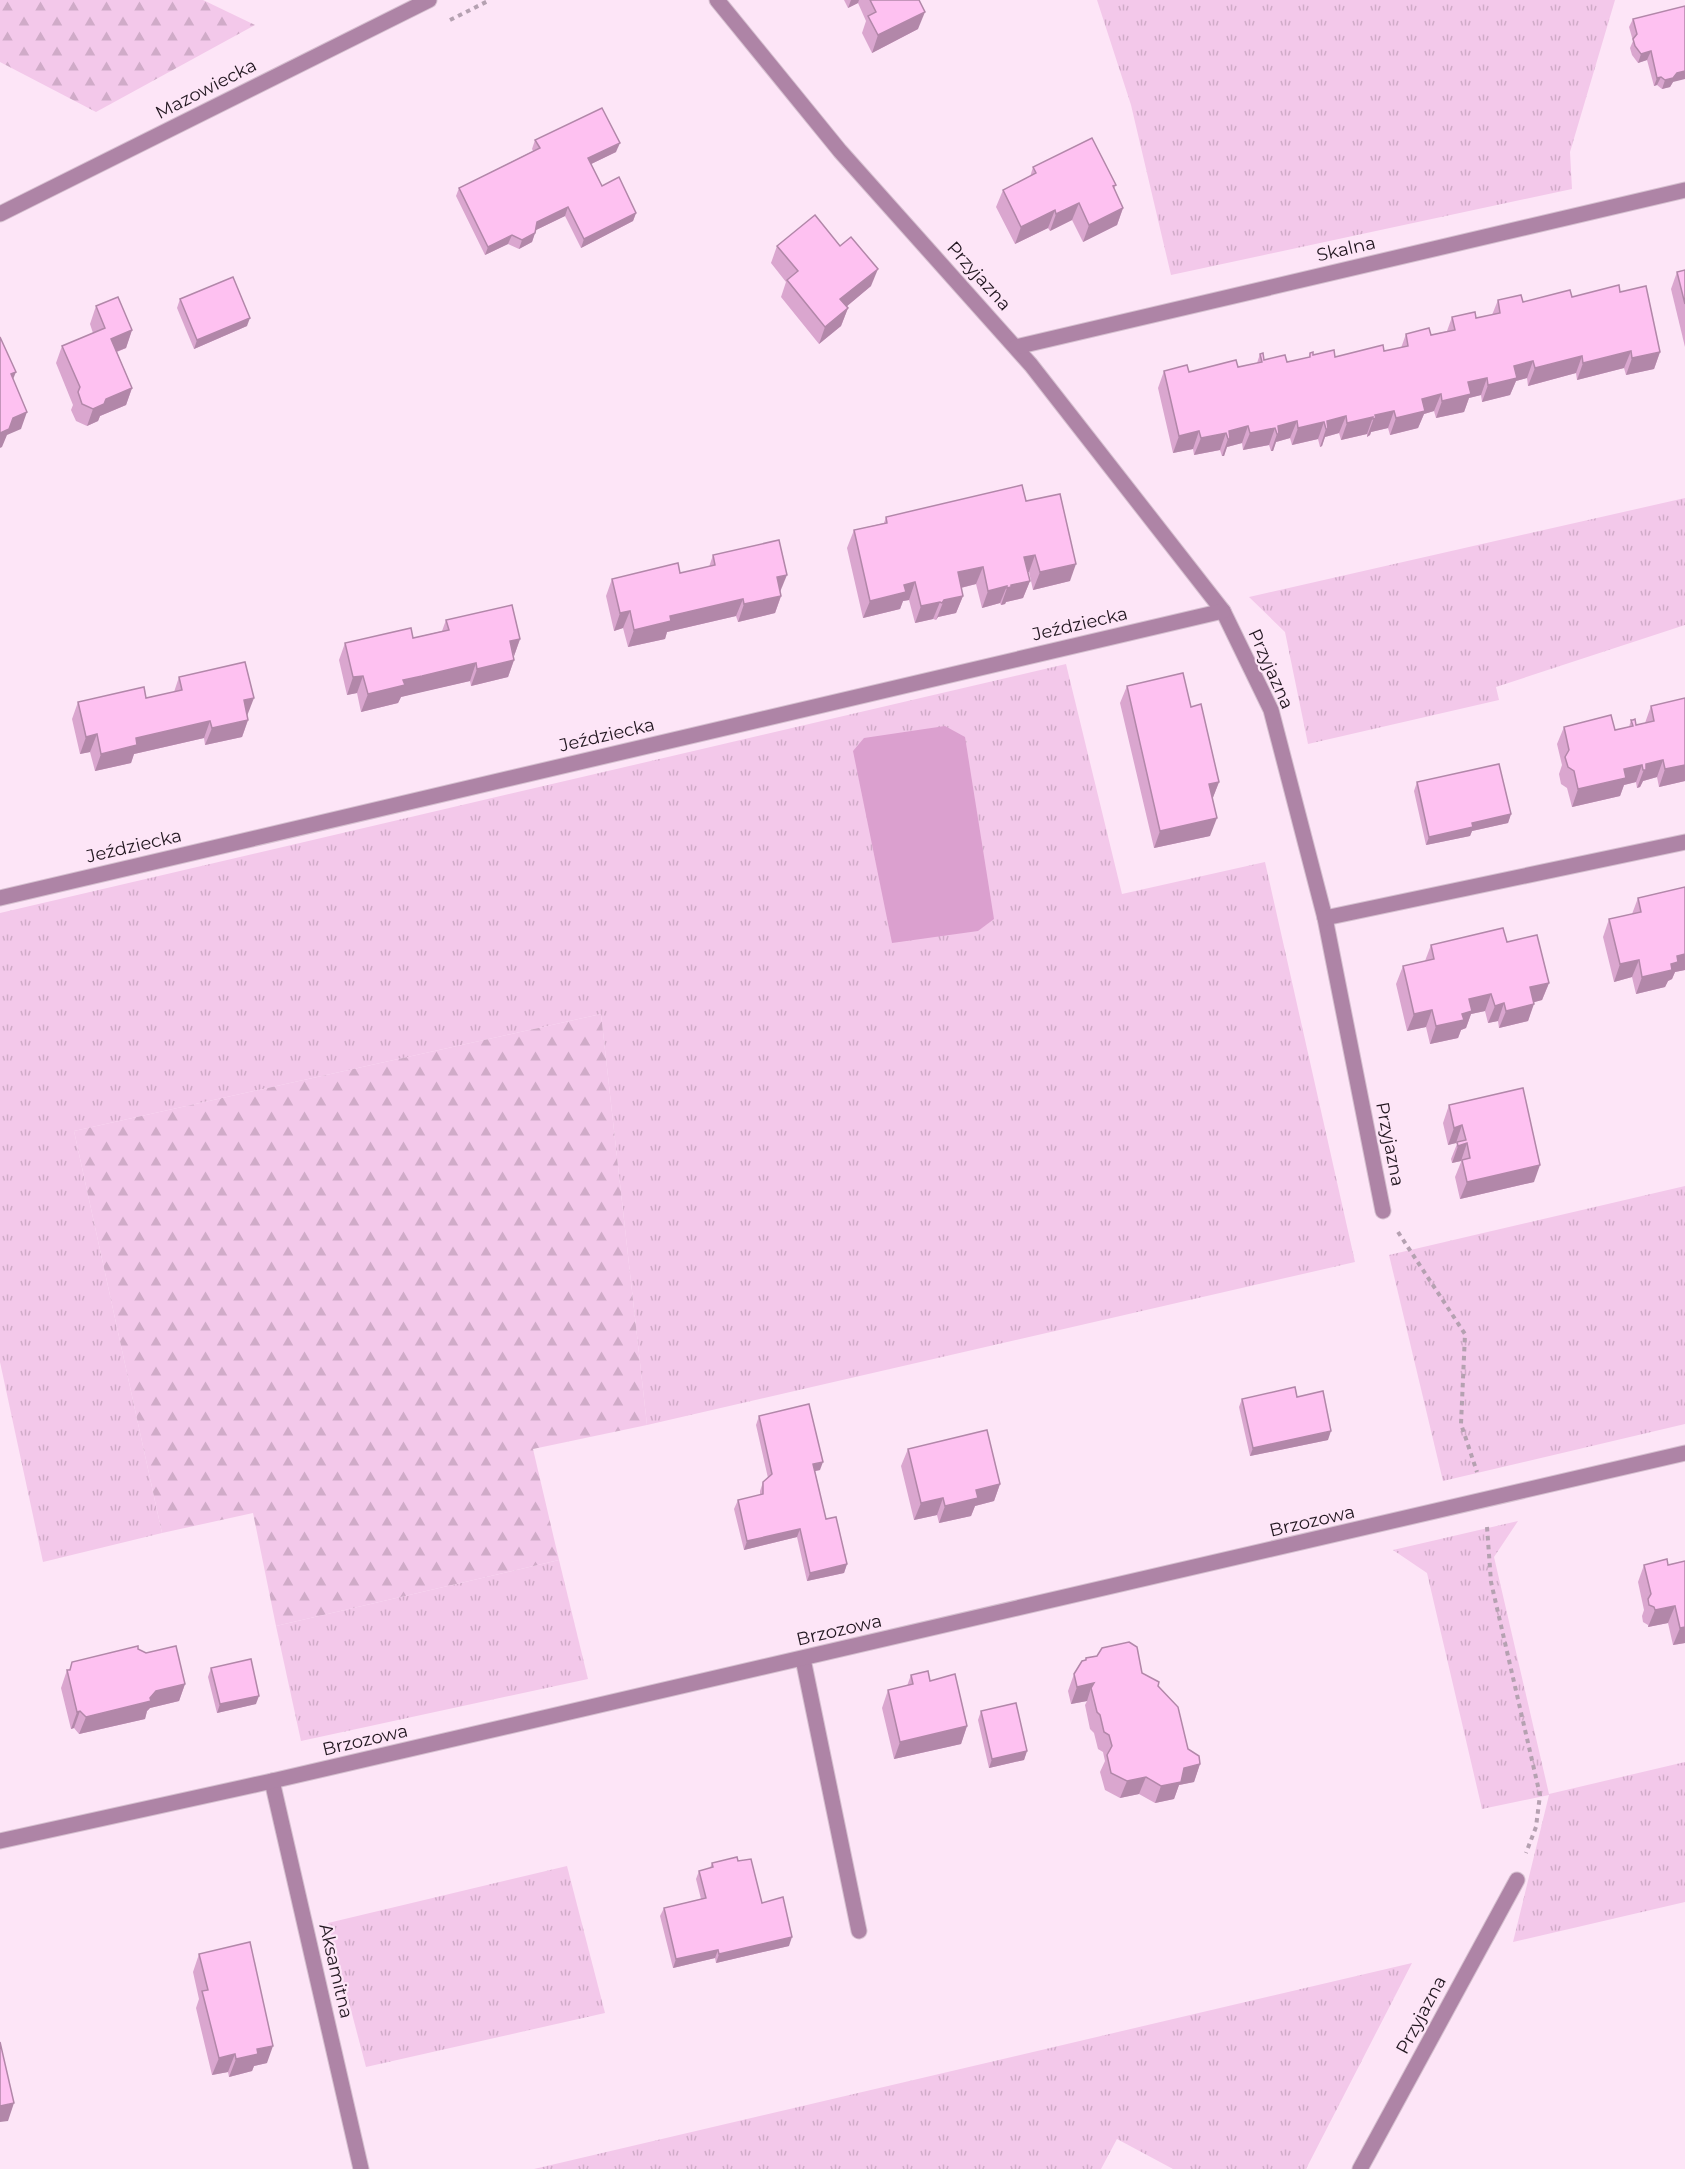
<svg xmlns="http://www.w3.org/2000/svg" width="1685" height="2169" font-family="Montserrat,sans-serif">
	<defs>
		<pattern id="grass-tufts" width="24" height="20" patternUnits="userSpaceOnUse" patternTransform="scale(1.5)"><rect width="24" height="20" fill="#f3c8ea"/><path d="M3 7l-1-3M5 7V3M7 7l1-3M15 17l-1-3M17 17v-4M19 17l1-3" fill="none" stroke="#d0abc8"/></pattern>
		<pattern id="forest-firs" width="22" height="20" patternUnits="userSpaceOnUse" patternTransform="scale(1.5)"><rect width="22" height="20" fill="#f3c8ea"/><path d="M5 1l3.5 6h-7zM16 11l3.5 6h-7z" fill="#d0abc8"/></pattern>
	</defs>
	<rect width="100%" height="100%" fill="#fde5f7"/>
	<!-- grass -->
	<g fill="url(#grass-tufts)">
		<path d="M1097 0H1615L1570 152 1572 189 1171 275 1131 105Z"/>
		<path d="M1685 498V625L1496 687 1499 700 1308 744 1285 632 1249 597Z"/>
		<path d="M1066 664 1122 894 1265 862 1355 1262 647 1425 601 1014 74 1131 162 1533 43 1562 0 1362V913Z"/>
		<path d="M1685 1186V1424L1443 1481 1389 1255Z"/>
		<path d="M1518 1521 1494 1557 1549 1794 1685 1762V1902L1513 1942 1549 1795 1482 1809 1427 1573 1393 1550Z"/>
		<path d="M559 1560 588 1679 301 1741 276 1626Z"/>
		<path d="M567 1866 605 2013 366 2067 328 1923Z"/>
		<path d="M1412 1963 1306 2169H1173L1117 2139 1101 2169H534Z"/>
	</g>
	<!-- forest -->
	<g fill="url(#forest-firs)">
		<path d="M0 0H203L255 25 96 112 0 62Z"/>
		<path d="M601 1014 647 1425 533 1449 559 1560 276 1626 253 1513 162 1533 74 1131Z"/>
	</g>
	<!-- water -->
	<path fill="#dba0cf" d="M945 726 965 737 994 919 978 931 892 943 853 751 864 738Z"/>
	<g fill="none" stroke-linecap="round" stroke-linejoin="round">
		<defs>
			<g id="minor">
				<path d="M717 0 840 151 1031 365 1223 611 1271 710 1325 918 1383 1211"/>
				<path d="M0 214 429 0"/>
				<path d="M1016 347 1685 190"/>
				<path d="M0 898 1223 611"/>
				<path d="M1325 918 1685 842"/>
				<path d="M803 1659 859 1931"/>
				<path d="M272 1781 361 2169"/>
				<path d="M0 1841 272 1781 1685 1453"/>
				<path d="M1360 2169 1517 1880"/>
			</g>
		</defs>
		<!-- minor casing -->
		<use href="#minor" stroke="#d6c0d0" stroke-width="17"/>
		<!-- path -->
		<g stroke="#b5a1b1" stroke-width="4" stroke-dasharray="4.5 4.5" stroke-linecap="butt">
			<path d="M450 20 490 0"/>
			<path d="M1398 1232 1465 1334 1461 1424 1477 1472"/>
			<path d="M1487 1527 1491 1582 1540 1795 1536 1827 1526 1853"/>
		</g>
		<!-- minor -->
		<use href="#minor" stroke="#ae84a6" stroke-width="15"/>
	</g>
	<!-- wall -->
	<g fill="#daa6cf">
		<path d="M844 0H919L918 29 872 53 862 33 866 21 858 3 848 8Z"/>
		<path d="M1633 19 1673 82 1670 87 1662 89 1657 85 1654 86 1647 60 1638 63 1632 55 1630 48 1633 41 1629 27Z"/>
		<path d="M535 140 616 152 591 164 602 186 636 213 633 221 581 248 565 216 536 230 532 242 519 249 508 244 485 255 456 196 459 188 533 151 532 149Z"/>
		<path d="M1033 167 1116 185 1114 189 1123 208 1117 225 1083 242 1072 220 1050 231 1048 228 1015 244 996 207 1003 190 1030 177Z"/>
		<path d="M777 246 871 286 846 307 848 308 841 326 819 344 781 297 786 282 771 263Z"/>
		<path d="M1685 270V347L1671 289 1677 272Z"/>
		<path d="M1620 292 1660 352 1654 369 1626 375 1624 368 1577 380 1576 373 1528 386 1527 378 1516 381 1510 395 1482 402 1481 395 1469 398 1464 412 1436 418 1434 411 1424 414 1418 428 1390 435 1388 428 1371 432 1370 435 1367 437V434L1341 440 1339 433 1325 437 1322 446 1320 447 1318 439 1292 445 1290 438 1276 442 1273 451H1271L1269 445 1243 450 1242 443 1227 447 1224 456H1222L1220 450 1194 455 1193 449 1173 453 1158 388 1164 371 1189 372 1238 367 1257 363 1260 354 1264 360 1287 362 1309 357 1310 353 1313 355 1335 357 1384 351 1401 348 1406 334 1431 335 1447 331 1452 317 1476 318 1492 315 1498 300 1523 302Z"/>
		<path d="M180 299 247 326 194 349 177 308Z"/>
		<path d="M96 306 132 330 126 348 117 352 132 388 126 405 100 416 98 421 87 426 76 421 71 410 73 405 56 363 62 346 93 333 90 324Z"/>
		<path d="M1026 501 1070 581 1033 590 1029 572H1028L1030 581 1023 598 1006 602 1005 604 1001 605 1000 603 982 608 976 584 961 588 963 596 956 613 938 617 936 620 933 619 915 623 909 600 903 601 900 609 863 618 847 548 854 530 884 523 886 517Z"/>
		<path d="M713 555 780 592 781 596 775 613 738 622 736 616 667 632 665 639 628 647 623 628 614 631 606 596 612 579 680 573 709 567Z"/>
		<path d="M446 620 520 639 514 656V660L508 677 471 686 470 681 416 693 401 697 398 703 361 712 357 693 347 695 339 660 345 643 413 638 442 631Z"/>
		<path d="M179 677 247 715 248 720 242 737 205 745 204 738 134 754 131 763 95 771 90 752 80 754 72 719 78 702 146 698 174 692Z"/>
		<path d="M1127 686 1191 707 1219 782 1212 800 1210 836 1154 848 1120 703Z"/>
		<path d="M1685 698V781L1659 787 1657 777 1643 781 1640 787 1637 788 1636 782 1624 785 1620 796 1572 807 1567 788 1561 784 1559 774 1562 765 1557 744 1564 727 1615 730 1629 727 1631 720 1636 725 1645 723 1651 706Z"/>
		<path d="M1417 782 1511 814 1508 823 1472 831 1470 836 1426 845 1414 791Z"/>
		<path d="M1685 887V970L1675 972 1672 979 1668 981 1665 987 1636 994 1632 977 1614 982 1603 937 1609 919 1632 914 1638 898Z"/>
		<path d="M1507 942 1549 983 1542 1000 1534 1002 1528 1021 1499 1028 1498 1021 1488 1023 1485 1011 1471 1014 1466 1028 1461 1030 1458 1038 1430 1044 1426 1027 1407 1031 1396 984 1403 966 1425 961 1431 945Z"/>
		<path d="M1449 1105 1534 1182 1460 1199 1455 1177 1461 1162V1161L1452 1163 1451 1159 1457 1144 1456 1143 1448 1145 1443 1123Z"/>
		<path d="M1242 1399 1328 1440 1250 1456 1239 1407Z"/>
		<path d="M759 1416 820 1470 815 1471 826 1519 847 1564 844 1573 807 1581 797 1537 744 1550 734 1509 738 1500 760 1495V1491L763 1482 768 1478 756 1425Z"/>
		<path d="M908 1449 1000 1484 994 1501 975 1506 971 1516 939 1523 937 1515 914 1520 901 1466Z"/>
		<path d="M1685 1561V1643L1673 1645 1668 1623 1648 1627V1625L1643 1622 1642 1616 1644 1610 1638 1582 1644 1565H1668Z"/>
		<path d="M138 1649 185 1684 179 1701 150 1708 147 1711 145 1719 79 1734 74 1728 71 1729 61 1688 67 1670Z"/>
		<path d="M1086 1658 1142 1673 1158 1686 1188 1749 1200 1764 1194 1782 1179 1785 1174 1799 1155 1803 1139 1794 1120 1798 1105 1790 1100 1772 1105 1761 1103 1752 1098 1749 1094 1733 1090 1729 1085 1705 1087 1701 1071 1704 1068 1691 1074 1674Z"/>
		<path d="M211 1668 256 1704 217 1713 208 1677Z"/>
		<path d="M911 1675 930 1681 967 1726 961 1744 894 1759 882 1708 888 1690 907 1686Z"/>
		<path d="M981 1711 1027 1751 1024 1760 989 1768 978 1720Z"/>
		<path d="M738 1861 762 1903 789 1946 716 1963 715 1958 673 1968 660 1916 664 1908 701 1899 696 1879 699 1871 710 1868 712 1863Z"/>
		<path d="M199 1954 267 2063 254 2066 252 2071 229 2077 228 2072 212 2075 196 2008 199 1999 193 1972Z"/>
	</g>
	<!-- shaded-wall -->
	<g fill="#b287a9">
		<path d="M851 0H859L858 3 848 8Z"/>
		<path d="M925 12 918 29 872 53 878 35Z"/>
		<path d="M1651 51 1647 60 1638 63 1641 54Z"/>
		<path d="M1685 71V79L1673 82 1670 87 1662 89 1665 80 1677 73Z"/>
		<path d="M1661 77 1657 85 1654 86 1657 78Z"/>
		<path d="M620 143 616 152 585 167 588 158Z"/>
		<path d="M1079 203 1072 220 1050 231 1056 214Z"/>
		<path d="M568 207 565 216 534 231 537 222Z"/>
		<path d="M1123 208 1117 225 1083 242 1089 225Z"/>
		<path d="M1055 210 1048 228 1015 244 1021 227Z"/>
		<path d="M636 213 633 221 581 248 584 239Z"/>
		<path d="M535 233 532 242 519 249 522 240Z"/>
		<path d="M512 235 508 244 485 255 488 247Z"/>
		<path d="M878 269 871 286 834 317 840 299Z"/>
		<path d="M848 308 841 326 819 344 825 327Z"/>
		<path d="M250 318 247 326 194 349 197 340Z"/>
		<path d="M132 330 126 348 105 356 111 339Z"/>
		<path d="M1631 351 1624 368 1577 380 1583 363Z"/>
		<path d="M1660 352 1654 369 1626 375 1632 358Z"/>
		<path d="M1582 356 1576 373 1528 386 1535 368Z"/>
		<path d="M1533 361 1527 378 1516 381 1510 395 1482 402 1488 385 1514 366Z"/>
		<path d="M16 372 9 389 11 374Z"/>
		<path d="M1487 378 1481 395 1469 398 1464 412 1436 418 1442 401 1468 382Z"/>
		<path d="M132 388 126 405 100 416 98 421 87 426 93 409 106 399Z"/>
		<path d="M1441 394 1434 411 1424 414 1418 428 1390 435 1396 418 1422 399Z"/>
		<path d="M1394 411 1388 428 1371 432 1370 435 1367 437 1375 415Z"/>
		<path d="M27 412 21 429 7 435 2 447 0 448V433L13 418Z"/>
		<path d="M1346 416 1339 433 1325 437 1322 446 1320 447 1326 429 1327 421Z"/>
		<path d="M1373 417 1367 434 1341 440 1347 423Z"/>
		<path d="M1297 421 1290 438 1276 442 1273 451H1271L1277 434 1278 426Z"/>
		<path d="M1324 422 1318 439 1292 445 1298 428Z"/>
		<path d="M1248 426 1242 443 1227 447 1224 456H1222L1228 439 1229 431Z"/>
		<path d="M1275 428 1269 445 1243 450 1250 433Z"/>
		<path d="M1199 431 1193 449 1173 453 1179 436Z"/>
		<path d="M1226 433 1220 450 1194 455 1201 438Z"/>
		<path d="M1035 555 1029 572 1018 574 1024 557Z"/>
		<path d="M1076 564 1070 581 1033 590 1040 572Z"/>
		<path d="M983 567 976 584 952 590 958 572Z"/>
		<path d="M787 575 780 592 777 577Z"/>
		<path d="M1030 581 1023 598 1006 602 1005 604 1001 605 1007 588 1011 585Z"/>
		<path d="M915 582 909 600 903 601 900 609 863 618 870 601 904 585Z"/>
		<path d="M1007 586 1000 603 982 608 988 591Z"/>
		<path d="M781 596 775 613 738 622 744 604Z"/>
		<path d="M963 596 956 613 938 617 936 620 944 600Z"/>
		<path d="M743 599 736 616 667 632 665 639 628 647 634 630 670 616Z"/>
		<path d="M940 602 933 619 915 623 921 606Z"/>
		<path d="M630 611 623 628 614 631 620 613Z"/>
		<path d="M520 639 514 656 510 641Z"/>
		<path d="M514 660 508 677 471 686 477 669Z"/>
		<path d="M476 663 470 681 401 697 398 703 361 712 368 694 403 680Z"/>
		<path d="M363 676 357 693 347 695 353 677Z"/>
		<path d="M254 698 247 716 244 700Z"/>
		<path d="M248 720 242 737 205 745 212 728Z"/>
		<path d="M210 721 204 738 134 754 131 763 95 771 101 754 136 738Z"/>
		<path d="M97 734 90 752 80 754 86 737Z"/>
		<path d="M1663 760 1657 777 1643 781 1640 787 1637 788 1646 764Z"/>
		<path d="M1642 765 1636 782 1624 785 1620 796 1572 807 1578 789 1624 769Z"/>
		<path d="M1685 765V781L1659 787 1665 769Z"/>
		<path d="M1219 782 1212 800 1209 784Z"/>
		<path d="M1511 814 1508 823 1472 831 1470 836 1426 845 1429 837 1472 823Z"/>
		<path d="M1217 818 1210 836 1154 848 1160 831Z"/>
		<path d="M1685 954V970L1675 972 1672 979 1668 981 1665 987 1636 994 1642 977 1671 964 1677 956Z"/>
		<path d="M1639 960 1632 977 1614 982 1620 964Z"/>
		<path d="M1549 983 1542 1000 1524 1005 1530 987Z"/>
		<path d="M1491 994 1485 1011 1471 1014 1466 1028 1461 1030 1458 1038 1430 1044 1436 1026 1469 999Z"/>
		<path d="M1504 1003 1498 1021 1488 1023 1495 1006Z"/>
		<path d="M1534 1004 1528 1021 1499 1028 1506 1011Z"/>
		<path d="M1432 1010 1426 1027 1407 1031 1414 1014Z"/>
		<path d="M1462 1125 1456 1143 1448 1145 1454 1128Z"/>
		<path d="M1467 1143 1461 1161 1452 1163 1458 1146Z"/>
		<path d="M1540 1165 1534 1182 1460 1199 1467 1182Z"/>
		<path d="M1331 1431 1328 1440 1250 1456 1253 1448Z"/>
		<path d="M823 1462 820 1470 810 1472 813 1464Z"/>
		<path d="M1000 1484 994 1501 975 1506 971 1516 939 1523 945 1506 976 1490Z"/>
		<path d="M943 1498 937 1515 914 1520 921 1503Z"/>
		<path d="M800 1529 797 1537 744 1550 747 1541Z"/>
		<path d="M847 1564 844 1573 807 1581 810 1573Z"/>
		<path d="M1675 1606 1668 1623 1648 1627 1655 1610Z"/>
		<path d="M1685 1627V1643L1673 1645 1680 1628Z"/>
		<path d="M1094 1683 1091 1688 1087 1701 1071 1704 1077 1687Z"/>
		<path d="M185 1684 179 1701 150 1708 147 1711 145 1719 79 1734 86 1717 150 1698 156 1691Z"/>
		<path d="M259 1696 256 1704 217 1713 220 1704Z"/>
		<path d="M80 1711 74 1728 71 1729 77 1712Z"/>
		<path d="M967 1726 961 1744 894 1759 900 1742Z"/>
		<path d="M1027 1751 1024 1760 989 1768 992 1759Z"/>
		<path d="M1200 1764 1194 1782 1179 1785 1174 1799 1155 1803 1161 1786 1184 1768Z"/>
		<path d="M1146 1777 1139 1794 1120 1798 1127 1781Z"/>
		<path d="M792 1937 789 1946 716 1963 719 1954Z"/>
		<path d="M718 1950 715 1958 673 1968 676 1959Z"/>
		<path d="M273 2046 267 2063 254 2066 252 2071 229 2077 236 2059 257 2049Z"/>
		<path d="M235 2054 228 2072 212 2075 219 2058Z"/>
		<path d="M14 2103 8 2121 0 2122V2106Z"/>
	</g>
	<!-- building -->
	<g fill="#fec1f1" stroke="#b287a9" stroke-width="1.5">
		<path d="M870 0H919L925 12 878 35 868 16 876 12Z"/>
		<path d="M1685 6V71L1677 73 1673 78 1665 80 1661 77 1657 78 1651 51 1641 54 1635 46 1633 39 1637 34 1633 19Z"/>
		<path d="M602 108 620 143 588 158 602 186 619 177 636 213 584 239 568 207 537 222 535 233 522 240 512 235 488 247 459 188 540 148 535 140Z"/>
		<path d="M1092 138 1116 185 1113 186 1123 208 1089 225 1079 203 1056 214 1055 210 1021 227 1003 190 1036 173 1033 167Z"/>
		<path d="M815 215 840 246 851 237 878 269 840 299 848 308 825 327 787 280 798 271 777 246Z"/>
		<path d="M1685 270V304L1677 272Z"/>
		<path d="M233 277 250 318 197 340 180 299Z"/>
		<path d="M1619 285 1620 292 1646 286 1660 352 1632 358 1631 351 1583 363 1582 356 1535 368 1533 361 1514 366 1517 378 1488 385 1487 378 1468 382 1471 394 1442 401 1441 394 1422 399 1425 411 1396 418 1394 411 1375 415 1376 418 1373 419V417L1347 423 1346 416 1327 421 1328 429H1326L1324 422 1298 428 1297 421 1278 426 1279 434H1277L1275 428 1250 433 1248 426 1229 431 1230 439H1228L1226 433 1201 438 1199 431 1179 436 1164 371 1187 365 1189 372 1236 360 1238 367 1262 362 1260 354 1263 353 1264 360 1285 355 1287 362 1310 357V353L1313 352V355L1334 350 1335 357 1383 345 1384 351 1408 346 1406 334 1429 328 1431 335 1455 330 1452 317 1475 312 1476 318 1500 313 1498 300 1521 295 1523 302 1570 290 1572 297Z"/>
		<path d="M118 297 132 330 111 339 132 388 106 399 104 404 93 409 82 404 78 392 80 387 62 346 105 328 96 306Z"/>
		<path d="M0 337 16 372 11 374 27 412 13 418 9 429 0 433Z"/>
		<path d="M1022 485 1026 501 1060 494 1076 564 1040 572 1035 555 1024 557 1030 581 1011 585V587L1007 588V586L988 591 983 567 958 572 963 596 944 600 942 603 940 602 921 606 915 582 904 585 906 592 870 601 854 530 887 523 886 517Z"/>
		<path d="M779 540 787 575 777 577 781 596 744 604 743 599 670 616 671 621 634 630 630 611 620 613 612 579 678 563 680 573 715 565 713 555Z"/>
		<path d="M512 605 520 639 510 641 514 660 477 669 476 663 422 676 403 680 405 685 368 694 363 676 353 677 345 643 411 628 413 638 449 630 446 620Z"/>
		<path d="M245 662 254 698 244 700 248 720 212 728 210 721 136 738 137 745 101 754 97 734 86 737 78 702 144 687 146 698 182 690 179 677Z"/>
		<path d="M1183 673 1191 707 1201 704 1219 782 1209 784 1217 818 1160 831 1127 686Z"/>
		<path d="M1685 698V765L1665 769 1663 760 1646 764V770H1643L1642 765 1624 769 1626 778 1578 789 1574 771 1568 767 1565 757 1569 750 1564 727 1611 715 1615 730 1633 726 1631 720H1633L1635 719 1636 725 1654 721 1651 706Z"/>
		<path d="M1499 764 1511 814 1472 823 1473 827 1429 837 1417 782Z"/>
		<path d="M1685 887V954L1677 956 1678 962 1671 964 1672 970 1642 977 1639 960 1620 964 1609 919 1641 912 1638 898Z"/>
		<path d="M1503 928 1507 942 1537 935 1549 983 1530 987 1534 1004 1506 1011 1504 1003 1495 1006 1491 994 1469 999 1472 1011 1462 1014 1464 1020 1436 1026 1432 1010 1414 1014 1403 966 1434 959 1431 945Z"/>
		<path d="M1523 1088 1540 1165 1467 1182 1462 1160 1470 1158 1467 1143 1458 1146 1457 1142 1466 1140 1462 1125 1454 1128 1449 1105Z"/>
		<path d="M1295 1387 1297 1397 1323 1391 1331 1431 1253 1448 1242 1399Z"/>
		<path d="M809 1404 823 1462 813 1464 826 1519 836 1517 847 1564 810 1573 800 1529 747 1541 738 1500 763 1494V1482L772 1474 759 1416Z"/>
		<path d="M987 1430 1000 1484 976 1490 978 1498 945 1506 943 1498 921 1503 908 1449Z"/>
		<path d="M1667 1559 1668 1565 1685 1561V1627L1680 1628 1675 1606 1655 1610 1654 1607 1649 1605 1648 1599 1651 1594 1644 1565Z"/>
		<path d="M1129 1642 1137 1647 1142 1673 1159 1682 1158 1686 1178 1707 1188 1749 1199 1756 1200 1764 1184 1768 1181 1782 1161 1786 1146 1777 1127 1781 1111 1773 1107 1755 1112 1746 1109 1735 1104 1732 1100 1715 1097 1712 1091 1688 1094 1683 1077 1687 1074 1674 1082 1661 1086 1660V1658L1097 1656 1102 1648Z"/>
		<path d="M138 1646V1649L146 1653 176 1646 185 1684 156 1691 150 1698 151 1701 86 1717 80 1711 77 1712 67 1670H70L72 1662Z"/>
		<path d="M251 1659 259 1696 220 1704 211 1668Z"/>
		<path d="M928 1671 930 1681 955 1674 967 1726 900 1742 888 1690 913 1684 911 1675Z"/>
		<path d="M1016 1703 1027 1751 992 1759 981 1711Z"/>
		<path d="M737 1857 738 1861 751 1859 762 1903 783 1897 792 1937 719 1954 718 1950 676 1959 664 1908 706 1898 699 1871 713 1867 712 1863Z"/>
		<path d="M250 1942 273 2046 257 2049 258 2054 236 2059 235 2054 219 2058 202 1991 208 1990 199 1954Z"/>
		<path d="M0 2042 14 2103 0 2106Z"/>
	</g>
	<g text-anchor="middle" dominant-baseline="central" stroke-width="4.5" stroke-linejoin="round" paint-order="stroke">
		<!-- street labels -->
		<g font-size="18" fill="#221720" stroke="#fde5f7">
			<text transform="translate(206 89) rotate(-27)">Mazowiecka</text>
			<text transform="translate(1346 249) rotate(-13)">Skalna</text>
			<text transform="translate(979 276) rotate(48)">Przyjazna</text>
			<text transform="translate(1080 624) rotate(-13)">Jeździecka</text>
			<text transform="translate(1271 669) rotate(66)">Przyjazna</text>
			<text transform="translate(607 735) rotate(-13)">Jeździecka</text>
			<text transform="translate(134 846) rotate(-13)">Jeździecka</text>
			<text transform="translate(1390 1144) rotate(79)">Przyjazna</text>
			<text transform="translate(1312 1521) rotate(-13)">Brzozowa</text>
			<text transform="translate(839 1630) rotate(-13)">Brzozowa</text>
			<text transform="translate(365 1740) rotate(-13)">Brzozowa</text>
			<text transform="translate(336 1971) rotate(77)">Aksamitna</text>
			<text transform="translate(1421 2015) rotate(-62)">Przyjazna</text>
		</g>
	</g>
</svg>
